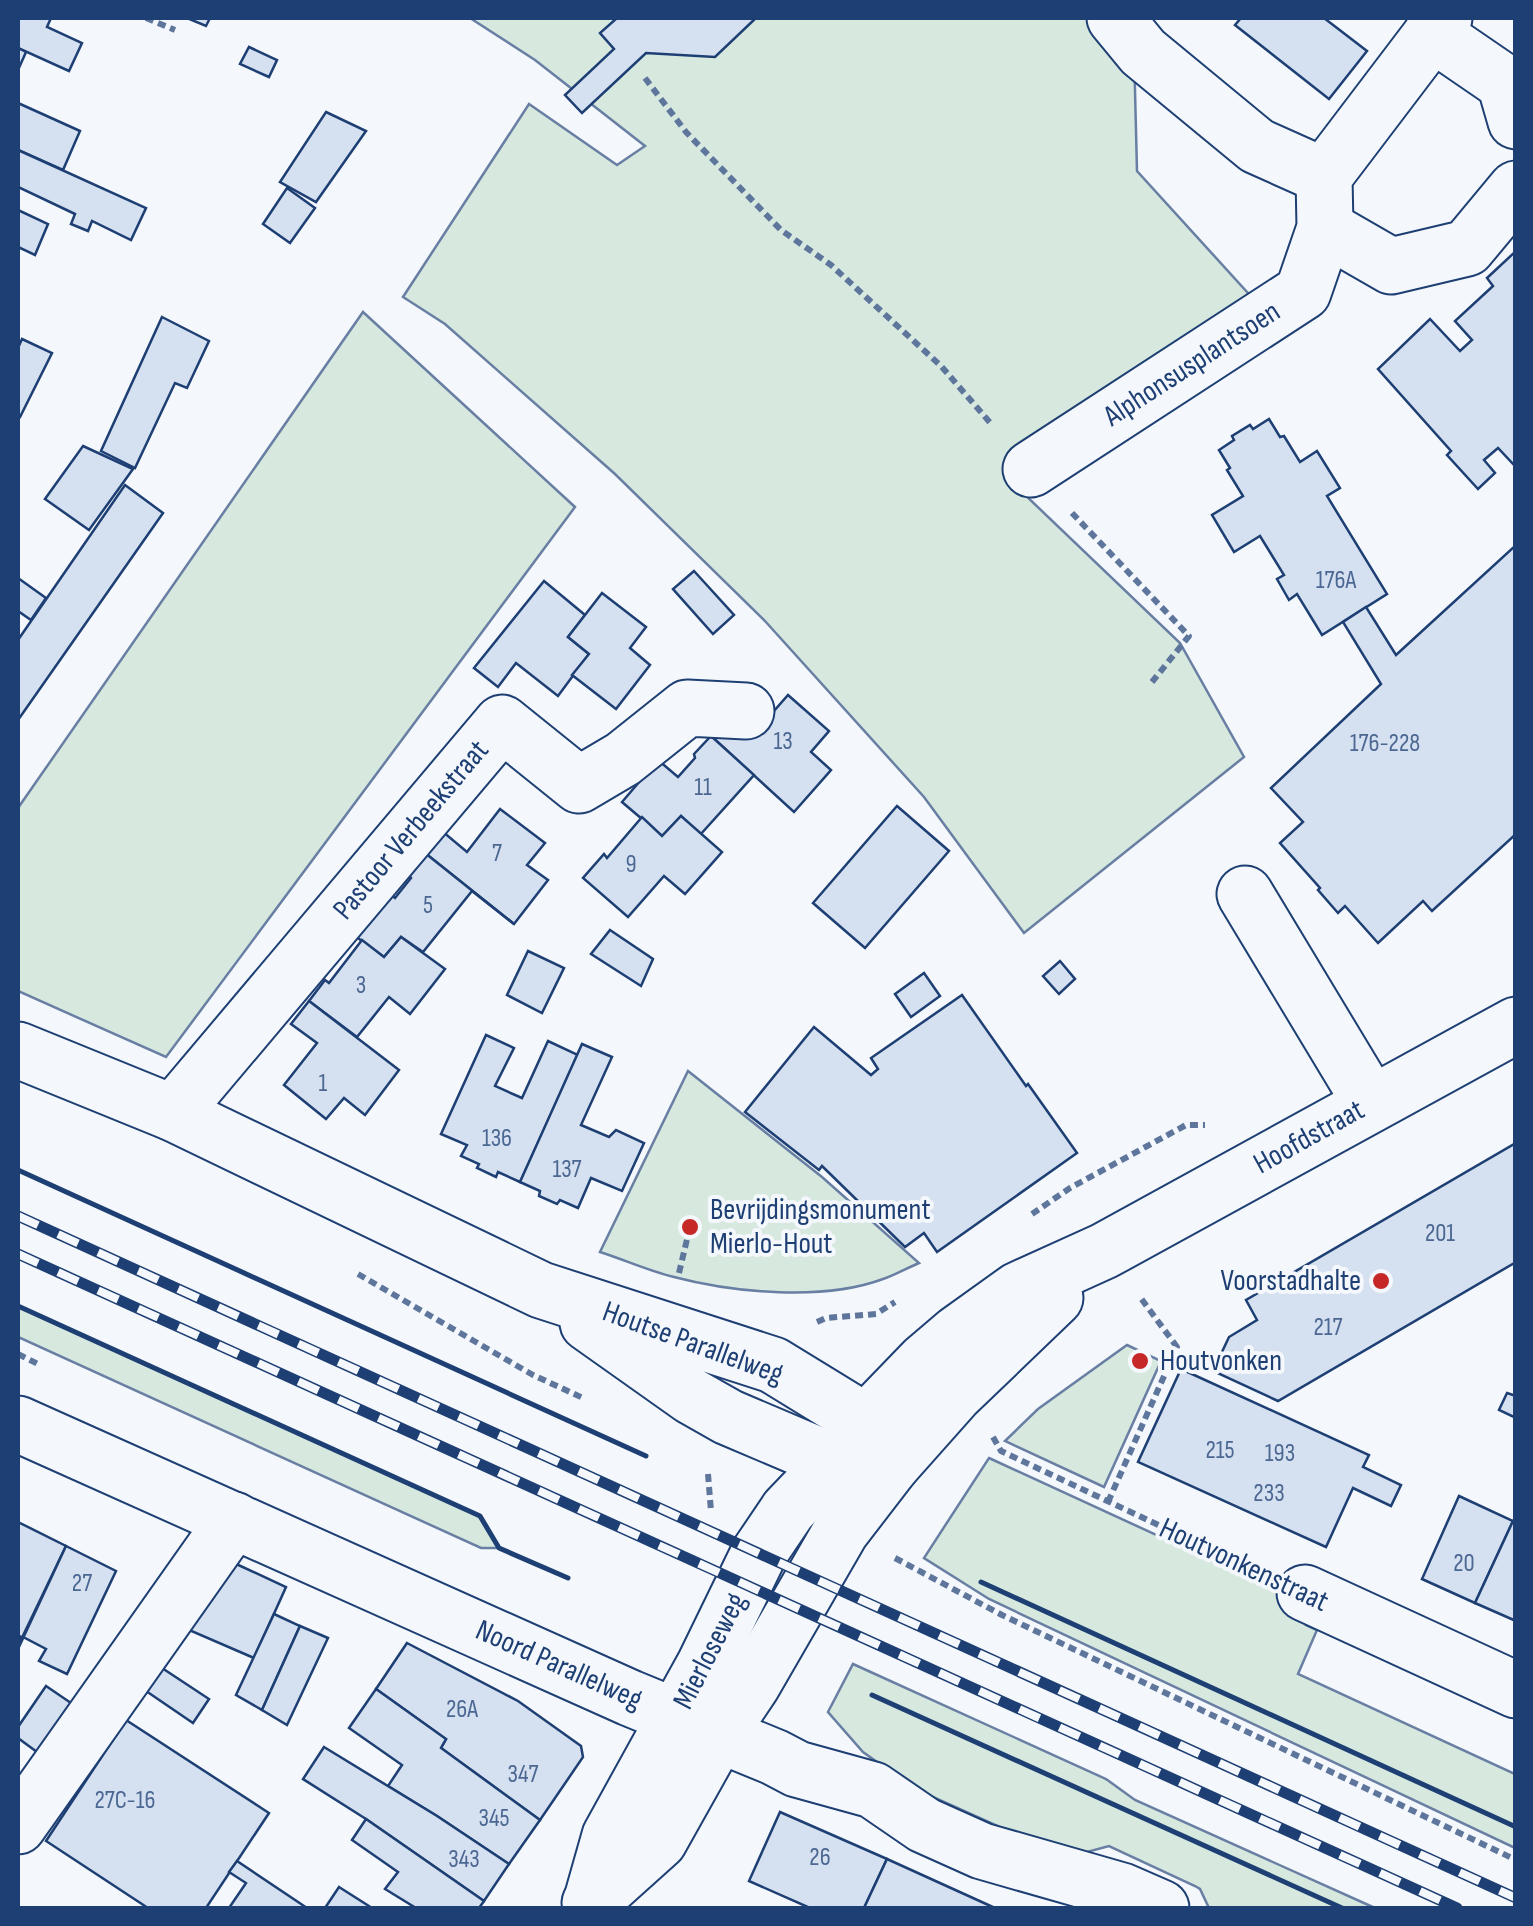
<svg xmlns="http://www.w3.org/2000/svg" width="1533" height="1926" font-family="'Sofia Sans Condensed',sans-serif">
	<rect width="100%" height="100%" fill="#f4f7fb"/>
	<!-- green -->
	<g fill="#d7e8df" stroke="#687fa3" stroke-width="2.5">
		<path d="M470 18H1102L1134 50 1137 171 1277 325 1022 492 1180 643 1244 757 1024 933 924 797 765 621 615 474 445 324 403 297 529 104 617 165 645 146 535 60Z"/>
		<path d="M363 312 575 507 166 1057 18 991V808Z"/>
		<path d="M688 1071 822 1177 919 1263C907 1268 895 1275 883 1279 824 1301 735 1293 674 1277 649 1271 625 1260 600 1252Z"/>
		<path d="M18 1306 480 1516 499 1548H481L18 1337Z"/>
		<path d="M1127 1345 1161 1361 1104 1487 1005 1441 1038 1409Z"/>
		<path d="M989 1458 1313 1607 1306 1625 1317 1630 1298 1674 1515 1774V1848L989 1599 924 1558Z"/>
		<path d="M853 1664 1106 1779 1135 1800 1375 1908H1209L1200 1889 1195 1886 1109 1846 1087 1852 1013 1833 915 1789 863 1752 828 1712Z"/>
	</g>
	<!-- building -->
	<g fill="#d5e0f0" stroke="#1d3f73" stroke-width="2.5">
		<path d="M18 18H51L47 27 82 43 69 71 18 48Z"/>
		<path d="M187 18H210L206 26Z"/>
		<path d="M617 18H756L715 57 646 53 582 113 565 95 614 49 600 33Z"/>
		<path d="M1241 18H1324L1367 51 1329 99 1235 25Z"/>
		<path d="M249 47 277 60 269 77 240 64Z"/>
		<path d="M18 48 26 52 18 70Z"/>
		<path d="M18 103 80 131 63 170 18 150Z"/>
		<path d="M326 112 366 131 316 202 280 182Z"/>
		<path d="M18 150 146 208 131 240 92 221 88 231 71 224 75 214 18 187Z"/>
		<path d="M287 188 315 208 290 243 263 224Z"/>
		<path d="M18 210 48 224 35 255 18 247Z"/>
		<path d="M1516 251V467L1498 448 1484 460 1495 473 1478 489 1447 455 1451 451 1378 369 1430 319 1460 351 1472 340 1455 321 1493 286 1487 278Z"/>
		<path d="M162 317 209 341 187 388 175 383 135 468 101 451Z"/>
		<path d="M22 339 52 353 20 417 18 416V348Z"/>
		<path d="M1269 419 1280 437 1284 436 1300 462 1317 451 1340 488 1327 496 1387 594 1322 635 1297 594 1289 600 1277 579 1284 575 1260 536 1234 552 1212 515 1243 496 1227 470 1230 468 1219 450 1234 440 1232 436 1250 425 1253 429Z"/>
		<path d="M83 446 133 469 89 530 45 499Z"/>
		<path d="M125 485 163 513 18 720V640Z"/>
		<path d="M1516 545V834L1432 911 1423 901 1378 943 1345 906 1338 913 1318 890 1320 888 1280 843 1303 822 1271 788 1381 684 1343 622 1366 607 1396 655Z"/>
		<path d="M694 571 734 615 713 634 673 589Z"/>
		<path d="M18 578 46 598 31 620 18 611Z"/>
		<path d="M544 581 585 615 568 637 589 654 558 696 516 663 498 687 474 668Z"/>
		<path d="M602 593 646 627 630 648 650 665 616 709 572 675 589 654 568 637Z"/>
		<path d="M788 695 829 731 811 752 831 770 794 812 711 736H752Z"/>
		<path d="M711 736 754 775 700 835 681 816 662 836 622 802 658 760 678 777 695 758 694 754Z"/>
		<path d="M897 806 949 851 865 948 813 903Z"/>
		<path d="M500 809 545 843 527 865 548 880 514 924 425 853 442 831 467 852Z"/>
		<path d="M681 816 722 852 685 894 664 876 628 917 583 878 604 854 607 858 642 817 662 836Z"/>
		<path d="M425 853 514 924 472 891 423 952 401 937 384 957 340 925 375 881 395 898 411 878 408 874Z"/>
		<path d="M610 930 653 959 641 986 591 954Z"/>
		<path d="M401 937 445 969 410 1014 389 997 357 1037 309 1001 325 980 329 983 362 940 384 957Z"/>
		<path d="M528 951 564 968 542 1013 507 995Z"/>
		<path d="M1060 961 1075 979 1059 994 1043 976Z"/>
		<path d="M924 973 940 996 911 1017 895 994Z"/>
		<path d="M962 995 1026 1086 1028 1084 1077 1153 937 1252 924 1233 905 1247 822 1166 819 1170 745 1112 814 1027 871 1075 878 1069 871 1058Z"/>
		<path d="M309 1001 399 1070 365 1115 344 1098 326 1119 284 1085 317 1043 291 1024Z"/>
		<path d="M486 1035 514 1048 495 1086 522 1098 548 1041 578 1055 520 1182 498 1172 496 1177 477 1168 479 1164 461 1156 467 1145 441 1134Z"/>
		<path d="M582 1044 612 1057 581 1125 609 1137 616 1130 644 1143 622 1191 591 1178 578 1208 560 1200 557 1204 539 1196 540 1191 520 1182Z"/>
		<path d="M1516 1143V1262L1278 1401 1213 1371 1229 1337 1257 1320 1246 1300Z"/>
		<path d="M1181 1369 1369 1455 1363 1467 1401 1485 1391 1506 1353 1488 1326 1547 1138 1462Z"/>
		<path d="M1507 1393 1516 1396V1418L1499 1410Z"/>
		<path d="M1459 1496 1513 1521 1475 1603 1422 1579Z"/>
		<path d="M1513 1521 1516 1522V1621L1475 1603Z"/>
		<path d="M18 1522 66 1546 18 1646 21 1637 18 1635Z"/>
		<path d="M66 1546 116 1571 67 1674 39 1661 46 1649 23 1637 18 1649Z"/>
		<path d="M234 1563 286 1587 254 1658 189 1630Z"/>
		<path d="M274 1614 300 1626 262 1710 236 1695Z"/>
		<path d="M300 1626 328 1638 287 1725 262 1710Z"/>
		<path d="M407 1643 518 1701 581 1746 583 1757 540 1820 441 1748 446 1739 376 1689Z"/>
		<path d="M162 1668 209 1699 193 1723 146 1691Z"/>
		<path d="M46 1686 71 1703 37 1752 18 1738V1727Z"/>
		<path d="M376 1689 446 1739 441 1748 540 1820 509 1864 437 1816 388 1786 402 1765 349 1728Z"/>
		<path d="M126 1720 269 1813 206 1908H148L46 1841Z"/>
		<path d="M324 1747 437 1816 509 1864 484 1901 366 1819 303 1779Z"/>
		<path d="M780 1812 887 1859 864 1908H810L749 1881Z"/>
		<path d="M366 1819 484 1901 479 1908H416L385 1889 398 1872 352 1840Z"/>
		<path d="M887 1859 995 1908H864Z"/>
		<path d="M237 1861 307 1908H229L246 1883 229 1872Z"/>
		<path d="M339 1887 372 1908H325Z"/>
	</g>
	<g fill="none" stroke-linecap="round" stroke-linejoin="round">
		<defs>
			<g id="minor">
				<path d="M1115 18 1143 52 1257 146 1324 176"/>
				<path d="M1432 33 1505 83 1516 121"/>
				<path d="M1325 228 1391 266 1467 248 1516 189"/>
				<path d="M1031 469 1303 292 1325 228 1324 176 1444 18"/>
				<path d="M1245 894 1371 1103"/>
				<path d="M18 1050 173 1113 541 1290 773 1365 866 1422 891 1466"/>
				<path d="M173 1113 502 723 579 785 623 759 687 708 746 711"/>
				<path d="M588 1323 691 1396 728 1417 834 1462 865 1464"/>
				<path d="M18 1424 630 1698 774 1757 797 1769 873 1790 924 1825 982 1851 1122 1891 1161 1908"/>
				<path d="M1305 1593 1516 1690"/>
				<path d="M18 1826 234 1520"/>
				<path d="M590 1903 659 1841 719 1734 752 1685 841 1531 891 1466 955 1394 1055 1298"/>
				<path d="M591 1903 610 1836 705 1664 759 1553 788 1510 834 1462 866 1422 924 1362 958 1333 1018 1290 1104 1251 1516 1025"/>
			</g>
		</defs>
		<!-- minor casing -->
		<use href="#minor" stroke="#1d3f73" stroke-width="59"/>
		<!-- path -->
		<g stroke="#5e769c" stroke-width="6" stroke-dasharray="8 5" stroke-linecap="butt">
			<path d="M146 18 175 30"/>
			<path d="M645 78 686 132 781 230 831 265 941 366 993 426"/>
			<path d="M1072 513 1189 636 1152 682"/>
			<path d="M1032 1214 1070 1188 1186 1125H1205"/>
			<path d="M679 1273 688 1235"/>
			<path d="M358 1274 533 1375 583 1398"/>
			<path d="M817 1322 826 1318 876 1314 895 1302"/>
			<path d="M18 1354 38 1364"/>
			<path d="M993 1437 1001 1451 1252 1569"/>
			<path d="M708 1474 711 1511"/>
			<path d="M1108 1502 1177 1347 1140 1297"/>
			<path d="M895 1558 1002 1615 1514 1859"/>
		</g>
		<!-- minor -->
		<use href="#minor" stroke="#f4f7fb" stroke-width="55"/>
		<defs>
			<g id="rail">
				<path d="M18 1216 1516 1898"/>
				<path d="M18 1254 1457 1908"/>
			</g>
		</defs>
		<!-- rail casing -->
		<use href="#rail" stroke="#1d3f73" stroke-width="11"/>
		<!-- rail -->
		<use href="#rail" stroke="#f4f7fb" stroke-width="8" stroke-dasharray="22" stroke-linecap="butt"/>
		<!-- wall -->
		<g stroke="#1d3f73" stroke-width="5">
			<path d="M18 1170 646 1456"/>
			<path d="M18 1306 480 1516 499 1548 568 1578"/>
			<path d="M981 1582 1516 1827"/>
			<path d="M872 1695 1342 1908"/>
		</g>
	</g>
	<!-- markers -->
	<g fill="#c62828" stroke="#f4f7fb" stroke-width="4">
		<circle cx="690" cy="1227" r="10"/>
		<circle cx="1381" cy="1281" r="10"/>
		<circle cx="1140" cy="1361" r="10"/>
	</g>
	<g text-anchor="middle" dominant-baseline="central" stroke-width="8" stroke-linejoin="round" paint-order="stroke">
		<!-- number labels -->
		<g font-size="25" fill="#4b6792">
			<text x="1336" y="580">176A</text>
			<text x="783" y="741">13</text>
			<text x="1385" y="743">176-228</text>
			<text x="703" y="787">11</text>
			<text x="497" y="853">7</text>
			<text x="631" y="864">9</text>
			<text x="428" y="905">5</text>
			<text x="361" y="985">3</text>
			<text x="323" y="1083">1</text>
			<text x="497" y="1138">136</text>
			<text x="567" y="1169">137</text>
			<text x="1440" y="1233">201</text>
			<text x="1328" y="1327">217</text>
			<text x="1220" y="1450">215</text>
			<text x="1280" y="1453">193</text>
			<text x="1269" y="1493">233</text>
			<text x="1464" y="1563">20</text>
			<text x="82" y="1583">27</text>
			<text x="462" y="1709">26A</text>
			<text x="523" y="1774">347</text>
			<text x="125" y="1800">27C-16</text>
			<text x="494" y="1818">345</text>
			<text x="820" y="1857">26</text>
			<text x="464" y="1859">343</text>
		</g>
		<!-- street labels -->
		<g font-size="30" fill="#1d3f73" stroke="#f4f7fb">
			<text transform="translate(1192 364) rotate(-33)">Alphonsusplantsoen</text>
			<text transform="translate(411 830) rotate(-50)">Pastoor Verbeekstraat</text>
			<text transform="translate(1309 1137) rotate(-29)">Hoofdstraat</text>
			<text transform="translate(693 1343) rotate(20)">Houtse Parallelweg</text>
			<text transform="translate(1244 1565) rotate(25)">Houtvonkenstraat</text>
			<text transform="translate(710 1651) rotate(-63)">Mierloseweg</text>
			<text transform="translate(559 1665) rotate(24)">Noord Parallelweg</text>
		</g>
		<!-- poi labels -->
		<g font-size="30" fill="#1d3f73" stroke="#f4f7fb" text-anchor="start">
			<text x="710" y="1210">Bevrijdingsmonument<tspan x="710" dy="34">Mierlo-Hout</tspan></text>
			<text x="1361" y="1281" text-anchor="end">Voorstadhalte</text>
			<text x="1160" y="1361">Houtvonken</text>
		</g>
	</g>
	<!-- border -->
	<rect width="1533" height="1926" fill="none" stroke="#1d3f73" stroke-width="40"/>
</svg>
